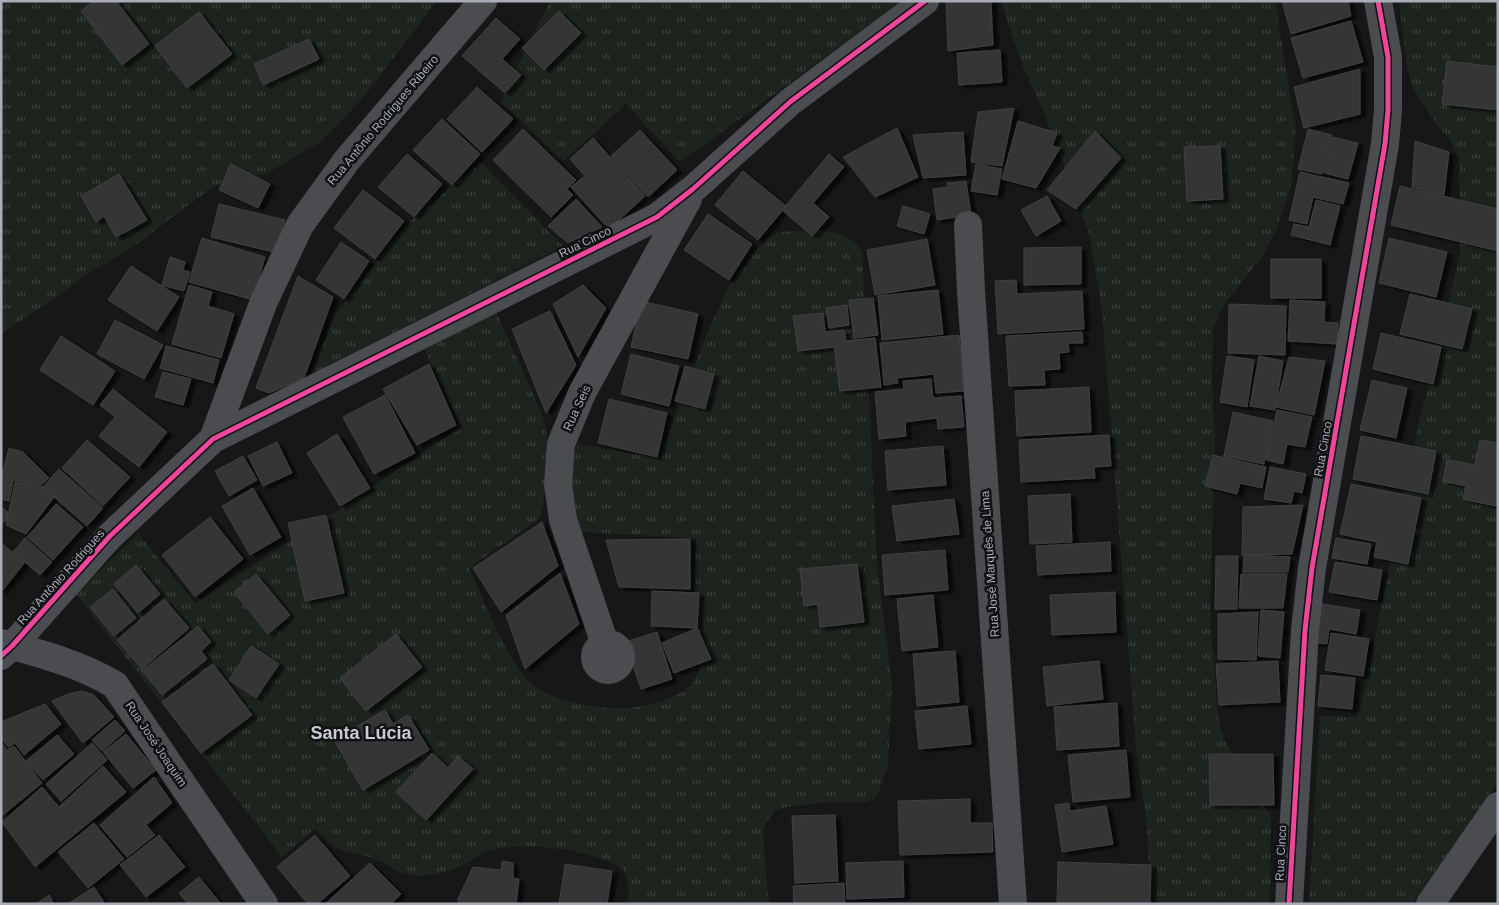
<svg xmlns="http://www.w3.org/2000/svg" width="1499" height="905" font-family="Helvetica,sans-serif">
	<defs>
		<pattern id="grass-tufts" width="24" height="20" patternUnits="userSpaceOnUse" patternTransform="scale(1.25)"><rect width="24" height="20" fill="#1d241e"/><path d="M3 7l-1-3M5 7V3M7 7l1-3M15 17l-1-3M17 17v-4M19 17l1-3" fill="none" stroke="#3b413d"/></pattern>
		<filter id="shadow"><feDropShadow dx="5.5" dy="3" stdDeviation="1" flood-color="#0009"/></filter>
	</defs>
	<rect width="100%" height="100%" fill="#171717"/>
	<!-- grass -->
	<g fill="url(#grass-tufts)">
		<path d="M1 1H437L362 99 320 142 269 172 215 186 176 214 136 245 88 274 45 305 1 333Z"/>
		<path d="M550 1H904L680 162 626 104 563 161 502 102 510 81Z"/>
		<path d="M1001 1H1276L1279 27 1296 131 1291 186 1276 231 1263 255 1228 300 1220 312 1213 329 1212 381 1215 438 1210 620 1219 723 1225 741 1271 816 1270 904H1152L1145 808 1137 760 1102 311 1090 236 1043 110 1021 62Z"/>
		<path d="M1399 1H1498V782L1420 893 1411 904H1309L1320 716 1355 717 1360 711 1420 416 1427 392 1460 253 1459 158 1450 140 1436 124 1412 86 1406 60Z"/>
		<path d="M481 162 563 246 310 375 335 315 373 266 406 225Z"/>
		<path d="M797 231C823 231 846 227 862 252L877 565 892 684 888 766 877 796 868 802 818 803 787 807 775 811 766 823 763 835 769 904H628L629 888 623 868C589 850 533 842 496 849 479 852 468 865 452 870 439 874 423 877 410 875 399 874 391 867 382 862 370 856 355 854 342 850 331 846 323 837 315 829L282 857 75 593 139 534 195 603 334 513 461 427 422 344 495 309C505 333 516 356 527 380 533 395 542 410 545 426 551 452 546 492 540 518L469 568C483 598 509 665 533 685 544 695 572 702 586 705 606 709 627 710 647 705 668 700 691 693 699 671L694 588 696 538 580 532C570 502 569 474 577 444L659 458 707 334 728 287 755 251 768 238 778 232Z"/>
	</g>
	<!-- building -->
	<g fill="#353536" stroke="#3f4043" filter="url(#shadow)">
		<path d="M94 1H116L149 44 122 65 81 11Z"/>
		<path d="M946 1H991L993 45 948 51Z"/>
		<path d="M1282 1H1348L1351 16 1291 34Z"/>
		<path d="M559 11 581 33 544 70 522 48Z"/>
		<path d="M199 12 232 54 187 88 155 46Z"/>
		<path d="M496 18 520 39 502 59 521 75 505 93 462 56Z"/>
		<path d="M1351 21 1363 62 1303 78 1291 38Z"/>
		<path d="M309 39 319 59 263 85 254 64Z"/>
		<path d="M1000 50 1002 82 959 85 957 53Z"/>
		<path d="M1447 61 1498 67V110L1442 104Z"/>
		<path d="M1360 69V114L1304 128 1294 87Z"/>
		<path d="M477 87 513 119 482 152 447 119Z"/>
		<path d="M1014 108 1002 166 971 162 978 112Z"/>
		<path d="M442 119 480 154 452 185 413 150Z"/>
		<path d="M1018 121 1057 133 1052 146 1060 148 1036 188 1002 179Z"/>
		<path d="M897 128 918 177 875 197 843 157Z"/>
		<path d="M523 129 576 180 567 189 573 195 551 217 493 160Z"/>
		<path d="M1308 129 1332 135 1322 174 1298 169Z"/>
		<path d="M640 130 677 170 648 197 611 156Z"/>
		<path d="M1095 131 1121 158 1076 209 1047 190Z"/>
		<path d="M963 132 966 175 923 178 913 135Z"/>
		<path d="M1333 137 1358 143 1348 179 1324 173Z"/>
		<path d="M593 138 645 196 609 229 571 187 585 176 570 159Z"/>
		<path d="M1415 141 1449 152 1444 195 1412 187Z"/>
		<path d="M1220 146 1223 199 1187 201 1184 147Z"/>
		<path d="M407 154 442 184 414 217 378 187Z"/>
		<path d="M829 154 844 167 813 203 829 217 812 236 782 210Z"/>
		<path d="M231 164 270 184 258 208 219 190Z"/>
		<path d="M976 164 1002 169 997 195 971 191Z"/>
		<path d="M743 171 786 206 758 240 715 205Z"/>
		<path d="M1300 172 1349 183 1343 204 1313 197 1307 224 1289 220Z"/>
		<path d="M119 174 147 220 116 237 104 216 96 222 81 196Z"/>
		<path d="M966 181 971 215 937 220 933 189 948 187 947 183Z"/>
		<path d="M1400 186 1498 209V251L1391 225Z"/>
		<path d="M363 190 404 221 375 259 334 228Z"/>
		<path d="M1047 196 1061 221 1036 236 1021 210Z"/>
		<path d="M576 199 602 227 568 243 548 226Z"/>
		<path d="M1316 200 1340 206 1330 245 1291 235 1294 224 1309 227Z"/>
		<path d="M219 204 285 220 277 253 211 237Z"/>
		<path d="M903 206 930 214 924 234 897 226Z"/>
		<path d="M708 214 752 244 729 280 684 250Z"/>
		<path d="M202 238 265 257 253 300 189 282Z"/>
		<path d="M1389 238 1447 252 1436 297 1379 283Z"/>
		<path d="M927 239 935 285 875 295 867 250Z"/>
		<path d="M341 242 369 261 344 299 316 280Z"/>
		<path d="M1081 247V284L1024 285V248Z"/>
		<path d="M170 257 185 262 183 270 190 272 184 291 162 285Z"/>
		<rect x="1271" y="259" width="50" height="39"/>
		<path d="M131 266 179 297 157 331 108 300Z"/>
		<path d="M298 276 333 297 304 378 269 393 256 388Z"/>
		<path d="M1016 280 1017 294 1082 291 1084 329 998 334 995 281Z"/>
		<path d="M189 285 212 292 208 306 234 314 221 358 172 344Z"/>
		<path d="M583 285 606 308 578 357 553 304Z"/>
		<path d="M938 290 943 334 882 340 878 296Z"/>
		<path d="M1410 294 1472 309 1462 349 1400 334Z"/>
		<path d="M873 298 878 335 854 338 849 300Z"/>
		<path d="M1290 300 1325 302 1324 322 1338 323 1337 344 1288 341Z"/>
		<path d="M641 301 698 314 688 359 631 347Z"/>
		<path d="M1229 304 1286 306 1285 355 1228 353Z"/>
		<path d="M847 305 849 325 829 328 826 308Z"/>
		<path d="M550 311 576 365 546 413 512 329Z"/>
		<path d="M823 313 825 332 844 330 846 341 875 338 881 387 840 391 834 347 798 351 793 316Z"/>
		<path d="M115 320 163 345 144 379 97 354Z"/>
		<path d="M1082 332 1083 343H1068L1069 352 1059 353 1060 369 1044 370 1045 385 1009 386 1006 336Z"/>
		<path d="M1381 333 1441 347 1433 384 1373 369Z"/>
		<path d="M959 335 964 391 936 393 934 374 897 378 898 383 884 385 880 343Z"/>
		<path d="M61 336 115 371 93 405 40 370Z"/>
		<path d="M166 346 219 360 213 383 160 368Z"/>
		<path d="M631 354 679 366 669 406 621 394Z"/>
		<path d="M1227 356 1254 360 1247 407 1220 402Z"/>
		<path d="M1259 356 1283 361 1275 410 1250 406Z"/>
		<path d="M1289 357 1325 361 1314 415 1276 407Z"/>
		<path d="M429 364 456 425 417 445 383 389Z"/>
		<path d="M685 366 714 374 705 409 675 401Z"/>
		<path d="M163 372 191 379 183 405 155 397Z"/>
		<path d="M931 379 933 398 961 396 964 427 938 429 937 418 905 422 906 436 879 439 875 392 904 389 903 381Z"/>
		<path d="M1372 380 1407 388 1396 438 1360 430Z"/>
		<path d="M1089 387 1091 432 1017 436 1015 391Z"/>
		<path d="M113 389 167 432 139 467 99 436 115 417 100 405Z"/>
		<path d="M385 395 415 453 374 474 343 417Z"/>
		<path d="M609 399 667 413 657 457 598 443Z"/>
		<path d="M1277 410 1312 417 1305 447 1287 444 1283 464 1266 460Z"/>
		<path d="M1233 412 1273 421 1264 464 1224 456Z"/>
		<path d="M337 434 370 488 340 506 307 453Z"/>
		<path d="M1109 435 1111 466 1094 467 1095 478 1021 482 1019 440Z"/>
		<path d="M1361 436 1436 451 1428 494 1353 479Z"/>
		<path d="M87 440 130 477 103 506 62 468Z"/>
		<path d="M1480 440 1498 443V495L1496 506 1463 499 1466 486 1443 481 1447 460 1475 465Z"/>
		<path d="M277 442 292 473 263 486 248 456Z"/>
		<path d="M943 446 946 485 888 490 885 451Z"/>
		<path d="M9 448 23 452 49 478 41 485 13 480 9 501 1 499V478Z"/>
		<path d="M1213 455 1266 467 1262 488 1240 483 1237 494 1205 486Z"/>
		<path d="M243 456 257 480 229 496 215 471Z"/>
		<path d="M1270 467 1306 474 1302 493 1294 491 1291 503 1264 499Z"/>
		<path d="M59 469 103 508 87 526 43 487Z"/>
		<path d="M15 482 43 487 54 497 26 534 6 525Z"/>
		<path d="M1351 484 1421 498 1408 564 1374 557 1377 542 1340 534Z"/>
		<path d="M253 488 281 537 250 555 222 506Z"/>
		<path d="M1070 494 1072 542 1030 544 1028 496Z"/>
		<path d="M954 499 959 534 897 541 892 506Z"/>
		<path d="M56 504 83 527 53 560 27 537Z"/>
		<path d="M1303 505 1292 554 1242 555 1243 507Z"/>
		<path d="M1 507 8 512 7 519 1 525Z"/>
		<path d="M326 515 344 593 305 601 288 523Z"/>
		<path d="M210 517 243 559 195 597 162 555Z"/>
		<path d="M542 522 558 566 501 612 473 568Z"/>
		<path d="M25 538 52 562 40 575 13 552Z"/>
		<path d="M1336 538 1371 544 1367 564 1332 558Z"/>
		<path d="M690 539V589L619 587 606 540Z"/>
		<path d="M1110 542 1111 571 1038 575 1036 546Z"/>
		<path d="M1 543 25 562 2 591H1Z"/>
		<path d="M945 550 948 590 885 595 882 555Z"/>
		<path d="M1244 555 1290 557 1288 572H1243Z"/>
		<path d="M1216 556H1238L1237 609H1215Z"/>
		<path d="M1335 562 1382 570 1377 600 1329 592Z"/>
		<path d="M857 564 864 622 820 627 818 604 804 606 800 569Z"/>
		<path d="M136 565 160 594 138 613 114 584Z"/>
		<path d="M560 573 579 624 525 669 506 615Z"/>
		<path d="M256 574 290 615 268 634 234 592Z"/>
		<path d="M1241 574H1287L1283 608H1239Z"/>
		<path d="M113 589 136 618 114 636 90 607Z"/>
		<path d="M652 591 699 593 697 628 651 626Z"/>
		<path d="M1115 592 1116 632 1052 635 1050 595Z"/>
		<path d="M933 595 938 647 902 651 897 599Z"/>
		<path d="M164 599 189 628 142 669 117 640Z"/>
		<path d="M1317 603 1360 610 1356 634 1329 629 1327 644 1311 642Z"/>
		<path d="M1261 610 1284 612 1280 658 1258 656Z"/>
		<path d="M1258 612 1256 660 1218 659V614Z"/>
		<path d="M198 626 211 642 201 651 207 659 162 695 142 671Z"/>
		<path d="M697 628 711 659 674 673 662 643Z"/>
		<path d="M657 632 672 679 641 689 625 642Z"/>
		<path d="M1331 633 1369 639 1363 676 1325 670Z"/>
		<path d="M396 634 422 667 366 711 340 678Z"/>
		<path d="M251 646 279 664 256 698 229 680Z"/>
		<path d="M955 651 959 702 917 706 913 654Z"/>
		<path d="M1099 661 1103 699 1047 706 1043 667Z"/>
		<path d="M1278 661 1280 702 1219 705 1216 664Z"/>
		<path d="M213 664 252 715 201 753 162 702Z"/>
		<path d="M1321 675 1355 678 1352 709 1318 706Z"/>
		<path d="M82 691 94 695 114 717 83 743 52 701 68 694Z"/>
		<path d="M1117 703 1119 746 1057 750 1054 707Z"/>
		<path d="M45 704 61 724 24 755 15 743 8 747 1 738V722Z"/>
		<path d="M967 706 971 744 919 749 915 711Z"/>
		<path d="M385 710 393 724 408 715 429 750 363 790 334 740Z"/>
		<path d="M115 720 125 731 102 751 92 740Z"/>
		<path d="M126 734 156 770 133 788 103 752Z"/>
		<path d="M57 735 74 754 43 780 26 761Z"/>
		<path d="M1 742 7 750 14 746 42 783 3 815 1 813Z"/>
		<path d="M92 743 107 760 61 801 46 784Z"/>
		<path d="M1126 750 1130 797 1073 802 1068 755Z"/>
		<path d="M432 753 448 768 458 756 473 769 426 820 396 792Z"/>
		<path d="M1209 754H1273L1274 805H1210Z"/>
		<path d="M103 766 126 792 35 867 2 822 42 787 59 807Z"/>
		<path d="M154 777 172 803 146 825 155 835 127 857 100 825Z"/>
		<path d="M970 799V823H992L993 852 900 855 898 801Z"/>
		<path d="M1069 803 1070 811 1106 806 1113 844 1062 852 1055 805Z"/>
		<path d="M835 815 838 881 795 883 792 816Z"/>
		<path d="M94 823 124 859 88 888 58 852Z"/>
		<path d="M159 835 185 867 146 897 120 865Z"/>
		<path d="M315 835 350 876 317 904H308L277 867Z"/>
		<path d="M502 861 513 863V878L519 879 516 904H459L458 899 473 867 501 870Z"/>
		<path d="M903 861 904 897 847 899 846 863Z"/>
		<path d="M1058 862 1151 865 1150 903 1057 904Z"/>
		<path d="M370 863 401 894 391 904H325Z"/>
		<path d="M565 864 612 871 607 904H559Z"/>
		<path d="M199 877 221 904H188L179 893Z"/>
		<path d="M844 883 845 904H794L793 886Z"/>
		<path d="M94 887 105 904H68Z"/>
		<path d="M49 895 54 904H36Z"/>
	</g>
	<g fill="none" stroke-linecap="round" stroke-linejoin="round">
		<!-- street -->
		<g stroke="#4b4c50" stroke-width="28">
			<path d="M968 225 971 291 1013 904"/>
			<path d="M213 439 264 301 300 225 347 160 483 1"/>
			<path d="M1 643C39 653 81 664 115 685L264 904"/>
			<circle cx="608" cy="657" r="13"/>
			<path d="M605 644 563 520 558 484 561 444 582 393 688 199"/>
			<path d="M1 656 12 646 109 537 213 439 657 217 693 189 790 102 925 1"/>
			<path d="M1289 904 1305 630 1312 568 1385 144 1388 110V57L1378 1"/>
			<path d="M1430 904 1498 806"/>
		</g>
		<defs>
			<g id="cycleway">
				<path d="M1 656 12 646 109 537 213 439 657 217 693 189 790 102 925 1"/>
				<path d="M1289 904 1305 630 1312 568 1385 144 1388 110V57L1378 1"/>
			</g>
		</defs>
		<!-- cycleway casing -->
		<use href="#cycleway" stroke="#111113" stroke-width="8"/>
		<!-- cycleway -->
		<use href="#cycleway" stroke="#ed469a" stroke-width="5"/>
	</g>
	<g text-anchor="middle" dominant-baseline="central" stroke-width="5" stroke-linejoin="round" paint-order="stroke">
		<!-- street labels -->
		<g font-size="12" fill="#a8adb8" stroke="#111113">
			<text transform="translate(383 120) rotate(-50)">Rua Antônio Rodrigues Ribeiro</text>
			<text transform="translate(585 242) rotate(-26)">Rua Cinco</text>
			<text transform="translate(577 408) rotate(-65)">Rua Seis</text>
			<text transform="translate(1323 449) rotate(-80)">Rua Cinco</text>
			<text transform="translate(990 564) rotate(-94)">Rua José Marquês de Lima</text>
			<text transform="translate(61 577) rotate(-48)">Rua Antônio Rodrigues</text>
			<text transform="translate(156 744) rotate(56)">Rua José Joaquim</text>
			<text transform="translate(1281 853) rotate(-87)">Rua Cinco</text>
		</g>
		<!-- district labels -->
		<g font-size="18" font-weight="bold" fill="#c9ccd4" stroke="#111113">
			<text x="361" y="733">Santa Lúcia</text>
		</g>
	</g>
	<!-- border -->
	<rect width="1499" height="905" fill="none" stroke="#a8adb8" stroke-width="5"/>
</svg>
